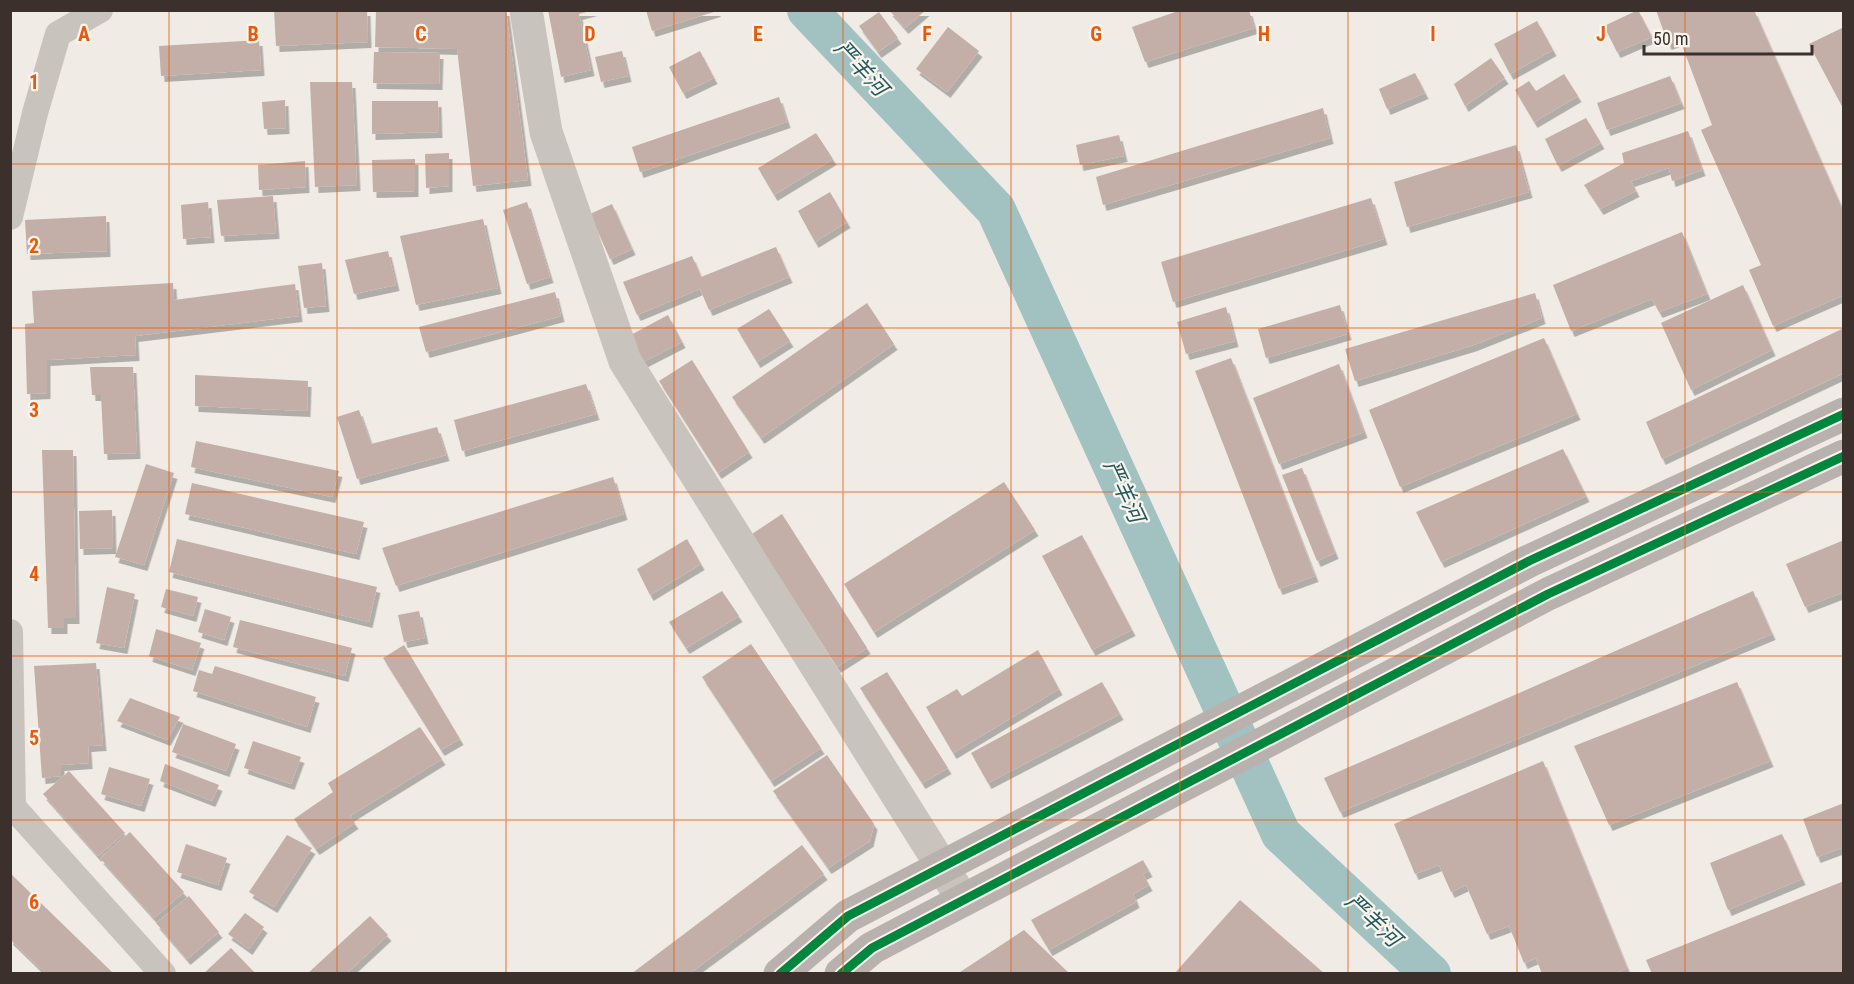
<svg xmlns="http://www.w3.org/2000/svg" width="1854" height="984" font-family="'Roboto Condensed','Noto Sans SC',sans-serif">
	<defs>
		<filter id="shadow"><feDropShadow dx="3.5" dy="6" stdDeviation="0" flood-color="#0004"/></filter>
	</defs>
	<rect width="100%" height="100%" fill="#f0ebe5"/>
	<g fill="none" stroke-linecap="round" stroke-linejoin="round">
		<!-- river -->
		<path stroke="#a1c2c1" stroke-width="40" d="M807 10 996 210 1281 834 1431 974"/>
	</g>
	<!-- building -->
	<g fill="#c3afa7" filter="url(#shadow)">
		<path d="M274 10H367L368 42 276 46Z"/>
		<path d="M376 10H506L528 180 473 186 457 49 375 47Z"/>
		<path d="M548 10H594L579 14 591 70 561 77Z"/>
		<path d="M646 10H717V11L652 31Z"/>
		<path d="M889 10H926L905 28Z"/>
		<path d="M1181 10H1249L1254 28 1145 62 1132 27Z"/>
		<path d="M1638 10 1652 37 1617 52 1604 26Z"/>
		<path d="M1656 10H1754L1844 213V295L1773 326 1749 270 1761 265 1701 130 1712 125 1680 40 1668 44Z"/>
		<path d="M879 12 898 38 878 52 859 26Z"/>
		<path d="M1537 21 1553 50 1510 74 1494 44Z"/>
		<path d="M948 27 979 51 947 92 916 69Z"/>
		<path d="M1844 27V110L1809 44Z"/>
		<path d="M259 40 261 70 161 76 159 46Z"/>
		<path d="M622 51 628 76 601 82 595 57Z"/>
		<path d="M700 51 714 78 683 93 669 67Z"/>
		<path d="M374 52 440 53 439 84 373 83Z"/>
		<path d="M1491 58 1505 78 1465 106 1454 84Z"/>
		<path d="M1415 73 1425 93 1387 109 1379 89Z"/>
		<path d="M1564 74 1578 96 1534 122 1515 90 1529 81 1536 91Z"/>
		<path d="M1670 76 1681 103 1607 130 1597 103Z"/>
		<path d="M310 82H352L357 185 315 187Z"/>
		<path d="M779 97 787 122 640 172 632 147Z"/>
		<path d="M285 100 286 128 264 129 262 102Z"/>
		<path d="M372 101H438L439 132 372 134Z"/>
		<path d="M1323 108 1330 138 1103 205 1096 177Z"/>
		<path d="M1586 118 1601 143 1558 166 1545 139Z"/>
		<path d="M1688 131 1702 170 1672 181 1669 168 1631 181 1636 191 1600 209 1584 185 1624 163 1622 153Z"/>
		<path d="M816 133 833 159 774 195 758 168Z"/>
		<path d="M1119 135 1124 156 1080 165 1076 145Z"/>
		<path d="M1516 145 1529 192 1407 227 1394 182Z"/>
		<path d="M449 153V186L426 188 425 154Z"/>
		<path d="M415 159V191L373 192 372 160Z"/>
		<path d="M305 161 306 187 259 190 258 165Z"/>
		<path d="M830 192 847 222 815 242 798 211Z"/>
		<path d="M273 196 276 233 221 236 217 200Z"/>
		<path d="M1371 198 1384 239 1173 302 1161 262Z"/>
		<path d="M208 202 211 237 183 239 181 205Z"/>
		<path d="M527 202 550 277 527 284 503 210Z"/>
		<path d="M612 204 632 249 610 259 590 214Z"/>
		<path d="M106 216 107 251 27 254 25 220Z"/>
		<path d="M483 219 498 288 416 305 400 236Z"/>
		<path d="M1682 232 1707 294 1659 312 1652 299 1571 331 1553 285Z"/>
		<path d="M776 247 789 277 709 310 700 289 637 315 623 282 692 256 701 277Z"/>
		<path d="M388 251 396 285 354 294 345 260Z"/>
		<path d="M322 263 326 306 304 308 298 266Z"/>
		<path d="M173 283 174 300 295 284 299 316 135 336 136 355 47 360V393L27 394 25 324 34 323 32 291Z"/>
		<path d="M1743 285 1772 350 1691 390 1661 323Z"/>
		<path d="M555 292 561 316 426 352 419 327Z"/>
		<path d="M1535 293 1542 318 1474 345 1355 381 1345 349Z"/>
		<path d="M867 303 894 344 761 438 732 397Z"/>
		<path d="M1340 305 1348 334 1266 358 1258 329Z"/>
		<path d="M1226 307 1235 341 1186 354 1177 322Z"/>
		<path d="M769 309 790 341 757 362 737 329Z"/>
		<path d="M668 315 682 342 641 363 627 337Z"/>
		<path d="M1844 328V373L1662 459 1646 422Z"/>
		<path d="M1544 338 1577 414 1400 487 1369 410Z"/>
		<path d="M1231 358 1315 576 1279 589 1195 371Z"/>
		<path d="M692 360 749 452 718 473 659 381Z"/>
		<path d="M1339 364 1364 432 1279 464 1253 398Z"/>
		<path d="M90 367H133L137 453 104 454 101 395H92Z"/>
		<path d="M195 375 308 381 307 411 195 406Z"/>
		<path d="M586 384 596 414 462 451 454 420Z"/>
		<path d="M359 410 371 444 437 427 446 455 357 479 337 417Z"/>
		<path d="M196 441 339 471 332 497 191 467Z"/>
		<path d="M1563 449 1586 496 1441 562 1416 512Z"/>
		<path d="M42 450H73L76 618H64V628H48Z"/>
		<path d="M146 464 174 473 144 565 115 557Z"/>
		<path d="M1302 468 1335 553 1317 561 1282 475Z"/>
		<path d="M613 477 624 514 396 586 382 548Z"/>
		<path d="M1004 482 1035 530 874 632 844 584Z"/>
		<path d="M192 483 364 522 356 554 185 514Z"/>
		<path d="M112 510 113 548 80 549 79 511Z"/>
		<path d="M782 514 867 648 837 667 752 534Z"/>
		<path d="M1082 535 1132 630 1092 650 1042 556Z"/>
		<path d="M177 539 377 587 369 622 169 572Z"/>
		<path d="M687 539 701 564 650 595 637 569Z"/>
		<path d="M1844 540V592L1805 607 1786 564Z"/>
		<path d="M107 587 135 594 124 648 96 643Z"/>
		<path d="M166 589 198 597 193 616 161 607Z"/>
		<path d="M722 591 739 616 686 648 669 622Z"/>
		<path d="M1753 591 1772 634 1340 812 1324 778Z"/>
		<path d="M205 609 231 617 224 640 198 632Z"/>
		<path d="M419 611 425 638 404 642 398 615Z"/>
		<path d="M240 620 352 648 345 676 233 647Z"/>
		<path d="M156 629 201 643 192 670 149 656Z"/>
		<path d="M751 644 821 748 771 781 702 677Z"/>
		<path d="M404 645 460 739 441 750 383 658Z"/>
		<path d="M1038 650 1059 689 953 753 926 707 957 689 962 696Z"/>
		<path d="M96 663 103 745 88 746 89 763 61 765V776L42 778 34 666Z"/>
		<path d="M215 666 316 697 307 727 193 691 199 670 212 674Z"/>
		<path d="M887 672 948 768 922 783 860 688Z"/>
		<path d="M1102 682 1120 714 988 783 971 753Z"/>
		<path d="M1737 682 1770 761 1609 825 1574 746Z"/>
		<path d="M130 698 180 717 167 740 117 721Z"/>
		<path d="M183 724 236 744 226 771 172 752Z"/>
		<path d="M420 727 442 759 350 816 355 823 316 849 294 819 333 792 328 783Z"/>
		<path d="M253 741 301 757 291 784 244 768Z"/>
		<path d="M827 755 874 824 870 841 828 868 773 791Z"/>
		<path d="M1543 761 1627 968 1614 974H1542L1536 958 1524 963 1509 926 1487 934 1466 885 1451 892 1439 865 1415 874 1394 824Z"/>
		<path d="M165 764 219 785 212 801 160 781Z"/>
		<path d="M109 767 150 779 141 806 101 794Z"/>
		<path d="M69 771 125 833 98 856 43 794Z"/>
		<path d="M1844 803V847L1817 857 1803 819Z"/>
		<path d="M130 832 184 892 154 918 100 858Z"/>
		<path d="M1782 834 1802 879 1728 910 1710 863Z"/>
		<path d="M287 835 312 848 274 907 249 892Z"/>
		<path d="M186 844 227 858 218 885 177 872Z"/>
		<path d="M802 845 824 874 689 974H631Z"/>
		<path d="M1143 860 1149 871 1143 874 1149 885 1133 894 1136 902 1049 950 1031 920Z"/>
		<path d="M10 873 114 974H46L10 939Z"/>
		<path d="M1844 881V974H1652L1646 960Z"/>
		<path d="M189 896 219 932 187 959 156 923Z"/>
		<path d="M1240 900 1325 974H1174Z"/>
		<path d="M245 913 264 927 249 949 228 934Z"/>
		<path d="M370 916 388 935 346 974H307Z"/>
		<path d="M1024 930 1070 974H957Z"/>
		<path d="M231 948 256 974H203Z"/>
	</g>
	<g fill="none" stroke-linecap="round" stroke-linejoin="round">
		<!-- minor -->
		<g stroke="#c9c3be" stroke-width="26">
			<path d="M10 217 35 113 58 34 100 10"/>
			<path d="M10 632 13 807 163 974"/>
		</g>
		<!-- tertiary -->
		<path stroke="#c9c3be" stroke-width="33" d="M526 10 546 132 625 361 963 900"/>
		<!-- primary -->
		<g stroke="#b8b1ad" stroke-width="33">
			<path d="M780 974 848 916 1529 561 1844 414"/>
			<path d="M841 974 872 948 1548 594 1844 456"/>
		</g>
		<defs>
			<g id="cycleway">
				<path d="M780 974 848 916 1529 561 1844 414"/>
				<path d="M841 974 872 948 1548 594 1844 456"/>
			</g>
		</defs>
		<!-- cycleway casing -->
		<use href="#cycleway" stroke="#fbf5ee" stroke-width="13"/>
		<!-- cycleway -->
		<use href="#cycleway" stroke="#00873e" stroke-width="9"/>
	</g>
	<!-- grid -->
	<path fill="none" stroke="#e8590c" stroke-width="1.5" stroke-opacity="0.55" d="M169 10V974M337 10V974M506 10V974M674 10V974M843 10V974M1011 10V974M1180 10V974M1348 10V974M1517 10V974M1685 10V974M10 164H1844M10 328H1844M10 492H1844M10 656H1844M10 820H1844"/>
	<g text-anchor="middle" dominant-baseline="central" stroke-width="4.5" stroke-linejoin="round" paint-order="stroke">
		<!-- water labels -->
		<g font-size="22" font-style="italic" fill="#1f5a5e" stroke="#fbf5ee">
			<text transform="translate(861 68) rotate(47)">严羊河</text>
			<text transform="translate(1124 491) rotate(65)">严羊河</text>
			<text transform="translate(1373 920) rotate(43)">严羊河</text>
		</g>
	</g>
	<g font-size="20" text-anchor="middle" font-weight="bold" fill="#e8590c" stroke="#fbf5ee" stroke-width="4.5" stroke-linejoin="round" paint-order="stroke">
		<text x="84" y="41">A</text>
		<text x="253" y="41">B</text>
		<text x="421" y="41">C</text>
		<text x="590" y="41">D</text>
		<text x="758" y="41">E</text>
		<text x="927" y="41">F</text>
		<text x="1096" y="41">G</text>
		<text x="1264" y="41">H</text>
		<text x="1433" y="41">I</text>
		<text x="1601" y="41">J</text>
		<text x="34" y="89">1</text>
		<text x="34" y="253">2</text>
		<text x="34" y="417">3</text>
		<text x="34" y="581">4</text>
		<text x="34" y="745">5</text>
		<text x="34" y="909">6</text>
	</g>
	<!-- border -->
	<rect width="1854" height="984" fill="none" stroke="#3b302b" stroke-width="24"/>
	<!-- scale -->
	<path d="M1644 45v9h168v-9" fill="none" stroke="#3b302b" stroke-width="3"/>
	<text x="1653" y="45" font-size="18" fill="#3b302b" stroke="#fbf5ee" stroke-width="4.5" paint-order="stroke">50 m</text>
</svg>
